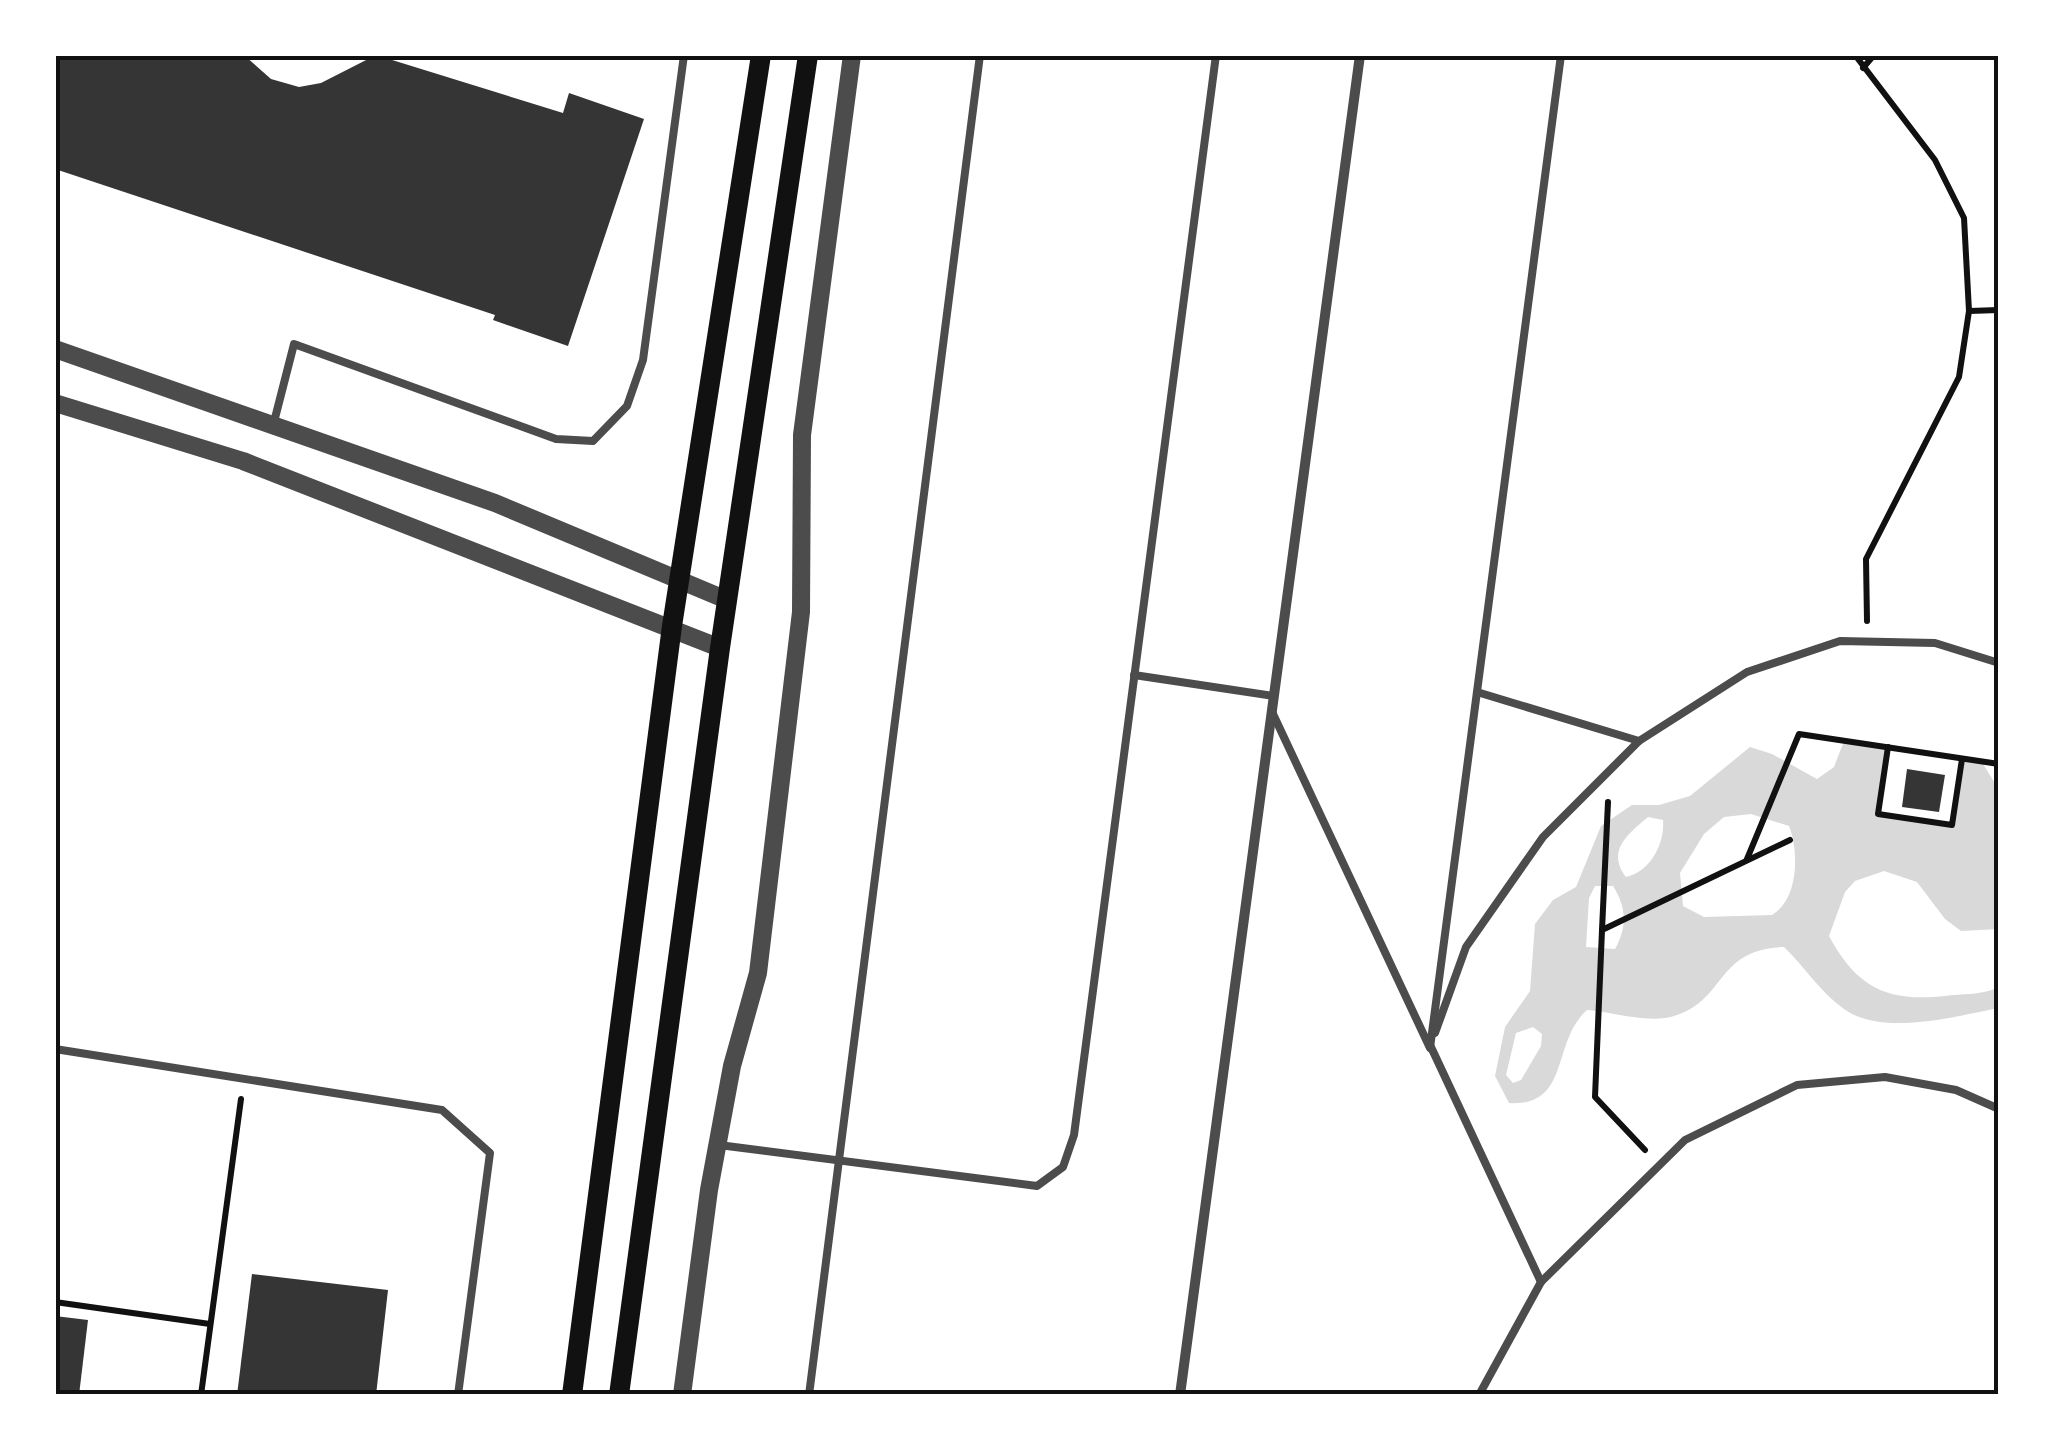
<svg xmlns="http://www.w3.org/2000/svg" width="2054" height="1450" font-family="'Asap Condensed',sans-serif">
	<rect width="100%" height="100%" fill="#fff"/>
	<!-- water -->
	<path fill="#d9d9d9" fill-rule="evenodd" d="M1844 741 1888 747 1878 813 1952 825 1962 759 1982 762 1999 790V929L1961 931 1945 919 1917 882 1884 871 1855 881 1845 892 1829 936C1859 992 1892 1003 1953 995 1968 994 1986 994 1999 987V1008C1956 1016 1883 1037 1844 1009 1820 992 1805 967 1784 947 1715 949 1727 1000 1674 1016 1651 1024 1612 1012 1587 1010 1551 1042 1571 1107 1509 1103L1495 1076 1505 1027 1530 991 1535 924 1553 900 1576 887 1601 826 1632 805H1659L1690 796 1750 747 1772 754 1817 779 1834 767ZM1751 814 1789 826C1799 851 1799 899 1772 915L1704 917 1683 906 1680 873 1704 834 1724 817ZM1648 817 1663 820C1665 844 1650 872 1626 877 1606 851 1628 834 1648 817ZM1595 886H1613C1627 908 1627 927 1615 949L1586 947 1589 898ZM1533 1027 1542 1034 1541 1046 1521 1080 1513 1083 1506 1075 1516 1033Z"/>
	<!-- building -->
	<g fill="#353535">
		<path d="M55 55H244L271 79 299 87 321 83 376 55 563 113 569 93 644 119 568 346 493 320 495 315 55 169Z"/>
		<path d="M1907 769 1945 775 1939 812 1902 807Z"/>
		<path d="M252 1274 388 1290 376 1395H237Z"/>
		<path d="M55 1316 88 1320 79 1395H55Z"/>
	</g>
	<g fill="none" stroke-linecap="round" stroke-linejoin="round">
		<!-- path -->
		<g stroke="#111" stroke-width="6">
			<path d="M1855 55 1935 160 1964 218 1969 311 1959 377 1866 559 1867 621"/>
			<path d="M1863 68 1874 55"/>
			<path d="M1969 311 1999 310"/>
			<path d="M1888 747 1878 814 1952 825 1962 759"/>
			<path d="M1747 859 1799 734 1999 764"/>
			<path d="M1602 930 1608 802"/>
			<path d="M1645 1150 1595 1097 1602 930 1790 840"/>
			<path d="M55 1302 210 1324"/>
			<path d="M201 1395 241 1099"/>
		</g>
		<!-- service -->
		<g stroke="#4c4c4c" stroke-width="8">
			<path d="M274 422 294 344 556 439 593 441 627 406 643 360 684 55"/>
			<path d="M1134 675 1274 696"/>
			<path d="M1477 692 1639 741"/>
			<path d="M1273 714 1430 1048 1561 55"/>
			<path d="M1435 1033 1466 947 1543 837 1639 741 1747 672 1840 641 1935 643 1999 663"/>
			<path d="M1431 1047 1541 1282"/>
			<path d="M55 1049 442 1110 490 1153 458 1395"/>
			<path d="M719 1145 1037 1186 1063 1167 1074 1135 1216 55"/>
			<path d="M809 1395 980 55"/>
			<path d="M1479 1395 1541 1282 1685 1140 1797 1085 1885 1077 1956 1090 1999 1109"/>
		</g>
		<!-- minor -->
		<path stroke="#4c4c4c" stroke-width="10" d="M1180 1395 1360 55"/>
		<!-- tertiary -->
		<g stroke="#4c4c4c" stroke-width="18">
			<path d="M55 349 495 503 727 600"/>
			<path d="M55 403 243 461 720 648"/>
			<path d="M682 1395 709 1190 732 1066 758 973 801 612 802 435 852 55"/>
		</g>
		<!-- secondary -->
		<g stroke="#111" stroke-width="20">
			<path d="M572 1395 672 626 761 55"/>
			<path d="M619 1395 720 648 808 55"/>
		</g>
	</g>
	<!-- border -->
	<rect width="2054" height="1450" fill="none" stroke="#ffffff" stroke-width="115"/>
	<rect x="58" y="58" width="1938" height="1334" fill="none" stroke="#111" stroke-width="4"/>
</svg>
